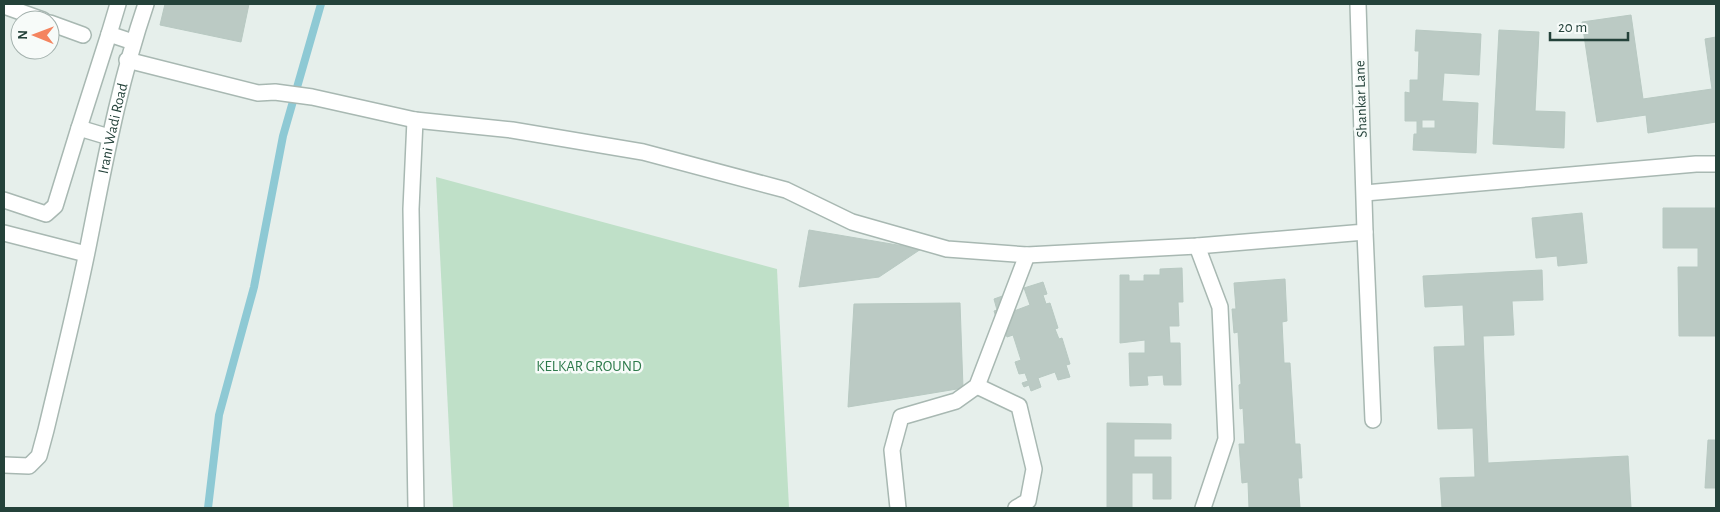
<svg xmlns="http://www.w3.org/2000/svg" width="1720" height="512" font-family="'Alegreya Sans',sans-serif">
	<rect width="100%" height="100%" fill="#e6efeb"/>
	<!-- green -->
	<path fill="#bfe0c8" d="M436 177 777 269 789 508H453Z"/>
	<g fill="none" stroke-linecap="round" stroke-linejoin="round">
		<!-- stream -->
		<path stroke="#8ec9d4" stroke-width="8" d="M208 508 219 415 254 287 283 136 321 4"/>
	</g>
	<!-- building -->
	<g fill="#bbcac4" stroke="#b8c9c2" fill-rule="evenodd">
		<path d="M165 4H249L241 42 160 25Z"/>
		<path d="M1631 15 1643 99 1712 89 1705 39 1716 37V122L1648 133 1646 115 1597 122 1582 22Z"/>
		<path d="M1416 30 1481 34 1479 75 1444 73 1442 101 1478 103 1476 153 1413 150 1414 134H1417V121H1405V92L1410 93V80H1418L1419 51H1415ZM1422 120H1435V128H1422Z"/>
		<path d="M1499 30 1539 32 1535 111 1565 112 1564 148 1493 144Z"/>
		<path d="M1663 208H1716V336H1679L1678 267H1698V248H1663Z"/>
		<path d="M1582 213 1587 263 1558 266 1557 256 1536 258 1532 218Z"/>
		<path d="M809 230 921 249 879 277 799 287Z"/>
		<path d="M1182 268 1183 302H1178L1179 326H1169L1170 343H1180L1181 385H1164L1163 375 1147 376 1148 385 1130 386 1129 353H1145V340L1120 343V275H1129V281H1144V275H1160V269Z"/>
		<path d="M1542 270 1543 300 1512 301 1514 335 1483 336 1488 463 1628 456 1631 508H1442L1440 478 1475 477 1473 428 1438 429 1434 347 1465 346 1463 305 1425 307 1423 276Z"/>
		<path d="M1285 279 1287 321 1282 322 1284 363H1290L1295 444H1300L1302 478H1298L1300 508H1249L1248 482 1242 483 1239 444H1245L1243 408 1240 409 1239 385 1241 384 1238 332 1234 333 1232 309H1236L1234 283Z"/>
		<path d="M1043 282 1047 294 1043 295 1046 304 1050 303 1058 328 1055 329 1059 339 1062 338 1070 364 1066 365 1070 377 1058 380 1055 372 1038 378 1041 387 1031 391 1029 385 1024 387 1022 383 1028 381 1025 373 1019 374 1015 362 1021 360 1013 335 1007 337 1003 327 997 320 994 311 997 310 994 299 1008 294 1014 311 1030 305 1024 288Z"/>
		<path d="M960 303 963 388 848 407 854 304Z"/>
		<path d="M1107 423 1171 424V439H1134V457H1171V499H1153V473H1132V508H1107Z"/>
		<path d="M1708 440H1716V488H1705Z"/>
	</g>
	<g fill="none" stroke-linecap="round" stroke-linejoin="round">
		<defs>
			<g id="minor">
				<path d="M4 6 43 20"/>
				<path d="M50 23 83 35"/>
				<path d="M109 34 118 4"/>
				<path d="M127 60 258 93 275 92 312 97 415 120 512 130 643 152 786 190 852 222 947 249 1027 255 1197 246 1365 232 1358 4"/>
				<path d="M415 120 411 209 416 508"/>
				<path d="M79 128 109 34 133 42"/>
				<path d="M1365 193 1696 164H1716"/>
				<path d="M4 200 46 214 55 206 79 128 109 137"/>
				<path d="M1365 232 1373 420"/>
				<path d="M4 233 86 254"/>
				<path d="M1197 246 1220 307 1226 439 1203 508"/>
				<path d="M977 386 1019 406 1034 469 1028 501 1016 508"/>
				<path id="s1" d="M4 465 29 466 39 456 46 430C60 371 75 311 87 252 104 167 118 86 146 4"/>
				<path d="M898 508 892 450 901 417 956 401 977 386 1027 255"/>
			</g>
		</defs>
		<!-- minor casing -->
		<use href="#minor" stroke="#a8b8b2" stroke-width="18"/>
		<!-- minor -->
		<use href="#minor" stroke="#fff" stroke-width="15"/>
	</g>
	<g text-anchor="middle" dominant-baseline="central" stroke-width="5" stroke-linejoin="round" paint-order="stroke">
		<!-- street labels -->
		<g font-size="15" fill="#24423a" stroke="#f7fbf9">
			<text transform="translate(1361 99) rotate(-92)">Shankar Lane</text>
			<text stroke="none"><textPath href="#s1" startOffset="375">Irani Wadi Road</textPath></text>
		</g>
		<!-- park labels -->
		<g font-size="15" fill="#2d7a4b" stroke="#f7fbf9">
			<text x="589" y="366">KELKAR GROUND</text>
		</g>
	</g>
	<!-- border -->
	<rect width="1720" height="512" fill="none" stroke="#24423a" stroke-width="10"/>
	<!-- north arrow -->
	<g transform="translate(35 35) rotate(271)"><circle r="24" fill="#f7fbf9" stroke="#a3b1ad"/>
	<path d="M0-4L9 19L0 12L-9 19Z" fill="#f4845f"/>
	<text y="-8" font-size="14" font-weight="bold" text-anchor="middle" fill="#24423a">N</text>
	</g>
	<!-- scale -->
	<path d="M1550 32v8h78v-8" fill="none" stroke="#24423a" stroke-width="2.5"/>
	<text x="1558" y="32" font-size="15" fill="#24423a" stroke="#f7fbf9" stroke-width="4" paint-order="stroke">20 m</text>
</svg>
